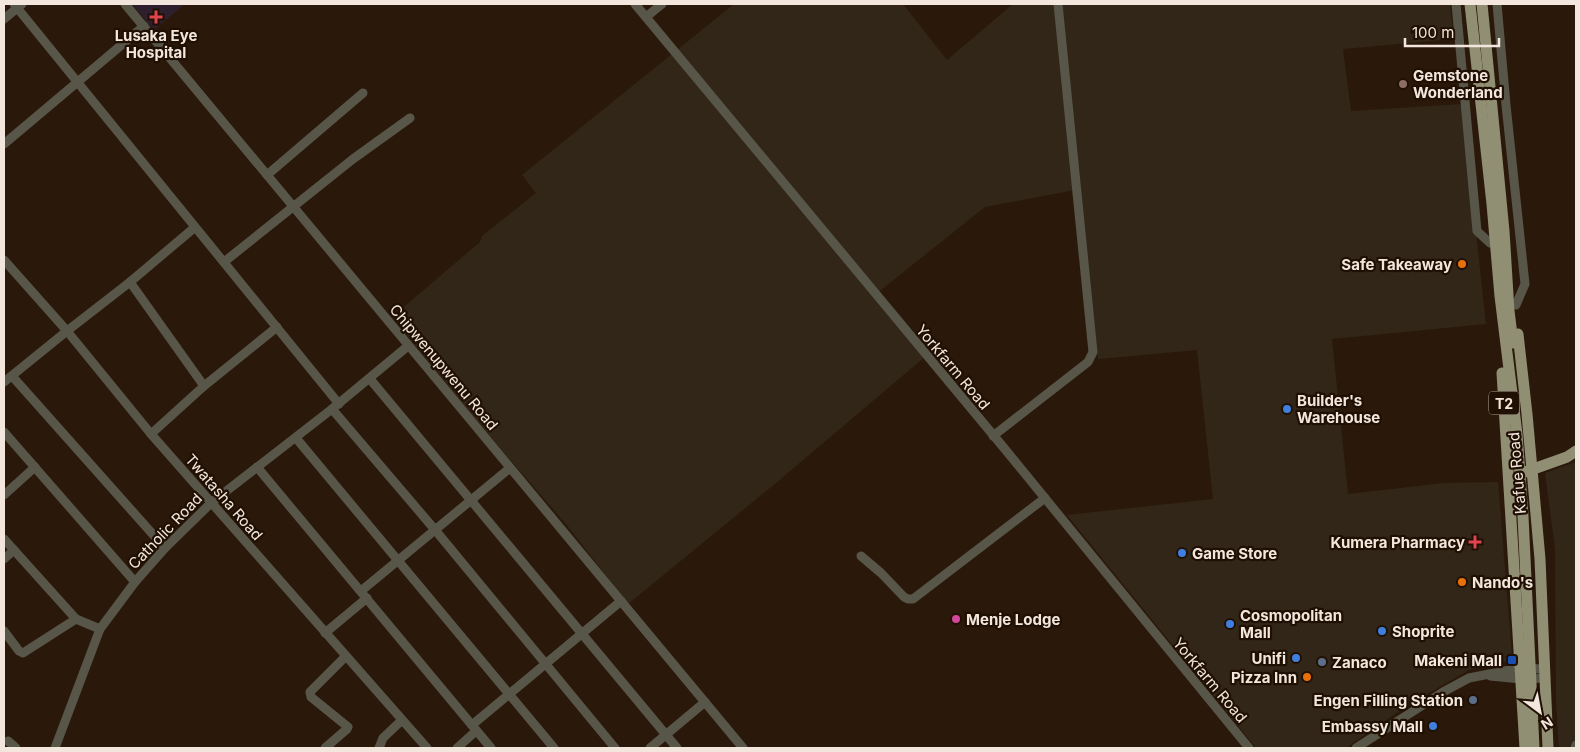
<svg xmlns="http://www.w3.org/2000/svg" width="1580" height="752" font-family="Inter,sans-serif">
	<rect width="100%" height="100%" fill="#2a190a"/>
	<!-- commercial -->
	<g fill="#322618">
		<path d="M734 4H903L947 60 1013 4H1450L1454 39 1343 49 1351 111 1462 104 1486 324 1332 339 1348 494 1444 483 1498 482 1512 656 1508 661 1469 670 1408 705 1346 748H1256L1067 515 1213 499 1197 350 1098 359 1080 189 985 207 876 294 926 356 776 483 628 604 566 524 499 447 392 317 480 242 482 236 536 193 522 175Z"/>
		<path d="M1576 462V748H1559L1556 703 1555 549 1545 473Z"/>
	</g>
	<!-- medical -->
	<path fill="#2d202c" d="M132 4H185L154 30Z"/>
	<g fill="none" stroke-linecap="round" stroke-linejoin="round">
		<!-- minor -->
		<g stroke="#575649" stroke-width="9">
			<path d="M14 4 339 404"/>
			<path d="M125 4 743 748"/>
			<path d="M635 4 1004 448 1249 748"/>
			<path d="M1456 4 1477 231 1490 243"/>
			<path d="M1497 4 1506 105 1525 284 1516 305"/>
			<path d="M646 17 662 4"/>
			<path d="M4 19 22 4"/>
			<path d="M4 144 144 26"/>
			<path d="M267 175 363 93"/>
			<path d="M4 260 67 331 151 434 427 748"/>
			<path d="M224 262 353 159 410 118"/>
			<path d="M130 282 204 386"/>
			<path d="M12 376 165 548"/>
			<path d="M370 379 677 748"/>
			<path d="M4 382 67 331 130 282 194 228"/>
			<path d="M332 409 436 531 615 748"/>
			<path d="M4 432 135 582"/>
			<path d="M151 434 204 386 277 327"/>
			<path d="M993 436 1088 362 1093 352 1058 4"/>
			<path d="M296 438 554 748"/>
			<path d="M257 467 491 748"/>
			<path d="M4 495 35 467"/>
			<path d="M4 539 76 619 100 629"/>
			<path d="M861 556 881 573 904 597 908 599H913L1045 498"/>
			<path d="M4 559 14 550"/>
			<path d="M361 591 510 468"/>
			<path d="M4 631 19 651 23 653 76 619"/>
			<path d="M325 633 367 598"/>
			<path d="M1490 676 1521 679 1545 678"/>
			<path d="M472 725 621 601"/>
			<path d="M8 741 16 748"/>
			<path d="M55 748 100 629 135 582 165 548 211 503 332 409 408 346"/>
			<path d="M325 748 347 729 348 727 311 697 310 692 346 656"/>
			<path d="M379 748 383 738 402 720"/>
			<path d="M457 748 476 731"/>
			<path d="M650 748 705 702"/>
			<path d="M1356 748 1443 692 1469 678 1520 668 1544 669"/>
			<path d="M1575 748 1576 745"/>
		</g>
		<!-- major -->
		<g stroke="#918f73" stroke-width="11">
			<path d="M1470 4 1492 204 1500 296 1517 434 1523 516 1534 748"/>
			<path d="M1482 4 1504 231 1509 311 1513 343"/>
			<path d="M1518 334 1527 414 1540 559 1548 748"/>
			<path d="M1502 373 1525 748"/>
			<path d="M1525 472 1567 457 1576 451"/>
		</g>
	</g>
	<!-- markers -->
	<g fill="#e0444e" stroke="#201003" stroke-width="2">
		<path d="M153.5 9.5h5v5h5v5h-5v5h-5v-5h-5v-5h5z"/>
		<path d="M1472.5 534.5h5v5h5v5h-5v5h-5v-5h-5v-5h5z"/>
	</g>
	<circle fill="#8d6e63" stroke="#201003" stroke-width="2" cx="1403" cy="84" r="5"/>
	<g fill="#e8710a" stroke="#201003" stroke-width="2">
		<circle cx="1462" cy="264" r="5"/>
		<circle cx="1462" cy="582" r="5"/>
		<circle cx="1307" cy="677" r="5"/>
	</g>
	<g fill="#3f7fe0" stroke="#201003" stroke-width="2">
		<circle cx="1287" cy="409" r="5"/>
		<circle cx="1182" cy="553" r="5"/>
		<circle cx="1230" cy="624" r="5"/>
		<circle cx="1382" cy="631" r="5"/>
		<circle cx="1296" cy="658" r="5"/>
		<circle cx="1433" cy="726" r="5"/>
	</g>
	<circle fill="#d1479c" stroke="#201003" stroke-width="2" cx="956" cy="619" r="5"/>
	<rect fill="#1a4fb4" stroke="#201003" stroke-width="2" x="1507" y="655" width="10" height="10" rx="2.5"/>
	<g fill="#5c6f8a" stroke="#201003" stroke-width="2">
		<circle cx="1322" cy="662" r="5"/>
		<circle cx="1473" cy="700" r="5"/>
	</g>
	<g text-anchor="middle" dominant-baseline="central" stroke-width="4.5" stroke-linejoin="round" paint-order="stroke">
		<!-- shield labels -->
		<rect fill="#201003" stroke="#b4a69c" stroke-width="1" x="1489" y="391.5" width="30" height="23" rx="4"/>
		<g font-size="14" font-weight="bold" fill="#f3e7dd">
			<text x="1504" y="403">T2</text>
		</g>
		<!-- poi labels -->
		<g font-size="15" font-weight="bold" fill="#f3e7dd" stroke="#201003" text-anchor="start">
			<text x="156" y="35" text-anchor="middle">Lusaka Eye<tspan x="156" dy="17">Hospital</tspan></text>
			<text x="1413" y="75">Gemstone<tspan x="1413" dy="17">Wonderland</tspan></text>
			<text x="1452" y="264" text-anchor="end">Safe Takeaway</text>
			<text x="1297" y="400">Builder's<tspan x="1297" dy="17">Warehouse</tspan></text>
			<text x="1465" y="542" text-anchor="end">Kumera Pharmacy</text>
			<text x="1192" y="553">Game Store</text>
			<text x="1472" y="582">Nando's</text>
			<text x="1240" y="615">Cosmopolitan<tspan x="1240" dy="17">Mall</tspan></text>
			<text x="966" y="619">Menje Lodge</text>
			<text x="1392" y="631">Shoprite</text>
			<text x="1286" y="658" text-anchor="end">Unifi</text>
			<text x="1502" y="660" text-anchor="end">Makeni Mall</text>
			<text x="1332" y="662">Zanaco</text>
			<text x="1297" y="677" text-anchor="end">Pizza Inn</text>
			<text x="1463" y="700" text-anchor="end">Engen Filling Station</text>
			<text x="1423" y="726" text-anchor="end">Embassy Mall</text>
		</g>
		<!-- street labels -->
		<g font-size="15" fill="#f3e7dd" stroke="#201003">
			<text transform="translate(444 367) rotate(50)">Chipwenupwenu Road</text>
			<text transform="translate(953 367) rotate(50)">Yorkfarm Road</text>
			<text transform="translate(1517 473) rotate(-95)">Kafue Road</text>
			<text transform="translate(224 497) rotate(49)">Twatasha Road</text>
			<text transform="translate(165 531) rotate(-46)">Catholic Road</text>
			<text transform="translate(1210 680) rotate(50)">Yorkfarm Road</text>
		</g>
	</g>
	<!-- border -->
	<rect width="1580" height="752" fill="none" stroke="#f3e7dd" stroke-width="10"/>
	<!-- north arrow -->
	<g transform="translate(1540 712) rotate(148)" stroke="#201003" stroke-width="4" paint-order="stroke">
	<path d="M0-4L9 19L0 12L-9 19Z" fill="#f3e7dd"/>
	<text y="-8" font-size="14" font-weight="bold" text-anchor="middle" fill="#f3e7dd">N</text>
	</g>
	<!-- scale -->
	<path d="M1405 38v8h94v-8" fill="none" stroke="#f3e7dd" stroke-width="2.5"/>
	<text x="1412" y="38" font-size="15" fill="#f3e7dd" stroke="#201003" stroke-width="4" paint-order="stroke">100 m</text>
</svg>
